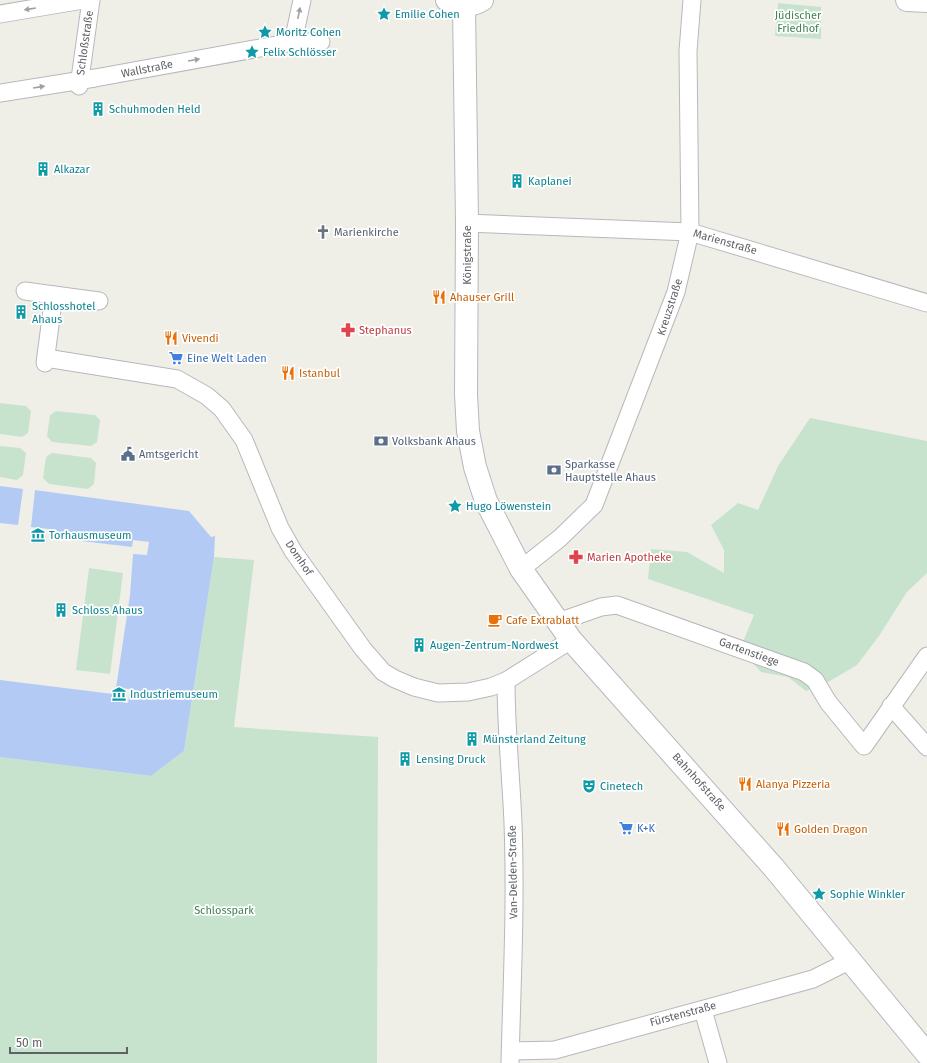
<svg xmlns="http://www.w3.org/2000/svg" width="927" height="1063" font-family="'Fira Sans',sans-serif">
	<rect width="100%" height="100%" fill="#efefe8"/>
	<!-- green -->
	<g fill="#c8e3cd">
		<path d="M778 3 821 7V39L775 36Z"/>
		<path d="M0 403 26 406 31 411 28 433 22 437 0 434Z"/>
		<path d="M56 411 95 415 100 420 97 442 91 446 52 442 47 436 50 415Z"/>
		<path d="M810 418 927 441V573L907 592 879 636 857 665 830 681 806 691 788 677 761 672 740 649 754 615 648 579 651 549 687 552 724 573V550L711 525 738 503 758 510 778 466Z"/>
		<path d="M0 446 20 448 26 453 23 475 17 480 0 477Z"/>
		<path d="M52 453 91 458 96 463 94 484 88 489 49 484 43 478 46 457Z"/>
		<path d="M214 557 254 560 234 727 378 737 377 1063H0V757L151 776 184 751Z"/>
		<path d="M89 568 123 573 110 674 76 670Z"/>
	</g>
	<!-- water -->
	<g fill="#b3cbf4">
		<path d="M0 486 23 489 18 525 0 523Z"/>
		<path d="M35 490 189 511 211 537 215 536 214 557 184 751 151 776 0 757V680L113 694V701L128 703 130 689 116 688 130 595 133 554 147 555 149 542 133 540 132 547 56 538 57 530 31 527Z"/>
	</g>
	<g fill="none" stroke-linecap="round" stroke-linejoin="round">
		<defs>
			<g id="street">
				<path d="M0 14 83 0"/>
				<path d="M293 42H321"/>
				<path d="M79 86 91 0"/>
				<path d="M0 93 95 78 293 42 302 0"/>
				<path d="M467 223 690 232 927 303"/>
				<path d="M25 291 54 295 45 363"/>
				<path d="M54 295 99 301"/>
				<path d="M46 358 177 379 207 396 222 409 244 440 280 528 293 551 363 649 383 672 395 679 414 687 438 693 468 692 491 687 506 681 571 640"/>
				<path d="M521 569 560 538 594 505 676 292 690 232 688 51 692 0"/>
				<path d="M558 622 601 607 617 605 804 672 815 680 828 702 864 746 927 656"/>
				<path d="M506 681C506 729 511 776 513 823 516 903 512 983 510 1063"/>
				<path d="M891 706 927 747"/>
				<path d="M703 1010 718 1063"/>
				<path d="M511 1051 555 1050 813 979 851 960"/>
			</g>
			<g id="secondary">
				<path d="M447 0C460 6 471 7 482 0"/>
				<path d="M907 0 927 1"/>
				<path d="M464 6 467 223 466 395 468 431 475 467 486 501 521 569 571 640 774 868 927 1054"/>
			</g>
		</defs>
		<!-- street casing -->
		<use href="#street" stroke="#b8b8bc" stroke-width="19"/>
		<!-- secondary casing -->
		<use href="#secondary" stroke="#b6b8bd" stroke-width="24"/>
		<!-- street -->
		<use href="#street" stroke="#fff" stroke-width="17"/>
		<!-- secondary -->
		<use href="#secondary" stroke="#fff" stroke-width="22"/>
	</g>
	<!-- one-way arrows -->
	<defs><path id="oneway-solid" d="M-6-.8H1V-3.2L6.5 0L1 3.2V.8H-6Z"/></defs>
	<g fill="#9fa0a3">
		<use href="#oneway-solid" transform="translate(30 9) rotate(171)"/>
		<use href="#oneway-solid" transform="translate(299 13) rotate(-78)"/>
		<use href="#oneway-solid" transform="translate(194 60) rotate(-10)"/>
		<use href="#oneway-solid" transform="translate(39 87) rotate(-9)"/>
	</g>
	<!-- icons -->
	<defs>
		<symbol id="sight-bare" viewBox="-9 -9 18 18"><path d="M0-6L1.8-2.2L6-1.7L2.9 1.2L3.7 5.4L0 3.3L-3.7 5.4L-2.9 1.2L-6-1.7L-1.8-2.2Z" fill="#0f9aa8" stroke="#fff" stroke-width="2.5" paint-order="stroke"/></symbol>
		<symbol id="building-bare" viewBox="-9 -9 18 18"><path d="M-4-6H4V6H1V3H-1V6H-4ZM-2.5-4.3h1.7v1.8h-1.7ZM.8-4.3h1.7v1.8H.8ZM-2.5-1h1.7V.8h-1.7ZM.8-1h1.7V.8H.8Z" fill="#0f9aa8" stroke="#fff" stroke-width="2.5" paint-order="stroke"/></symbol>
		<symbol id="church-bare" viewBox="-9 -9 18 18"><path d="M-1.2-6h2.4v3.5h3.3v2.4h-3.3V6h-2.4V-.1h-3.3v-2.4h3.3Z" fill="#6b7280" stroke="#fff" stroke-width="2.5" paint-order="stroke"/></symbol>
		<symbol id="restaurant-bare" viewBox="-9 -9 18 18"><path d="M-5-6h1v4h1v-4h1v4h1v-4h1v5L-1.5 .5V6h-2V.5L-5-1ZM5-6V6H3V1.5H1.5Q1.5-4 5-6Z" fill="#e8710a" stroke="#fff" stroke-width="2.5" paint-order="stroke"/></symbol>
		<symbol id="pharmacy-bare" viewBox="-9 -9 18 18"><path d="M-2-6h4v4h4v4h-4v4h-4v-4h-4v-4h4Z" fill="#e0444e" stroke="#fff" stroke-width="2.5" paint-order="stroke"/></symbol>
		<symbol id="supermarket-bare" viewBox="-9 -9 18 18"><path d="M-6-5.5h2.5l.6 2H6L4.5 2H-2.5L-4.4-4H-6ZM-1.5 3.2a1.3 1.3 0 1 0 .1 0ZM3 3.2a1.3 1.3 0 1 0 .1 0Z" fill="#3f7fe0" stroke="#fff" stroke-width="2.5" paint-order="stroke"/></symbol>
		<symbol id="bank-bare" viewBox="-9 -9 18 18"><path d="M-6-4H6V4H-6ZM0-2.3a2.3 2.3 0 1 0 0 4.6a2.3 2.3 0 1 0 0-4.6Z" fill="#5c6f8a" stroke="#fff" stroke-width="2.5" paint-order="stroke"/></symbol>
		<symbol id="civic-bare" viewBox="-9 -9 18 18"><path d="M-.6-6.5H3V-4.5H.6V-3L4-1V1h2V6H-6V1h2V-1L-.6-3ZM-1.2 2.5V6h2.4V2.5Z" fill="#5c6f8a" stroke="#fff" stroke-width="2.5" paint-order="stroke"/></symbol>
		<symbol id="museum-bare" viewBox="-9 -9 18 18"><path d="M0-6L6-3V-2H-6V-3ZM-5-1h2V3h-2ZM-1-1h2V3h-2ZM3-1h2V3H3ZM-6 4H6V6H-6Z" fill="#0f9aa8" stroke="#fff" stroke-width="2.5" paint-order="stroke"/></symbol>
		<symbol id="cafe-bare" viewBox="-9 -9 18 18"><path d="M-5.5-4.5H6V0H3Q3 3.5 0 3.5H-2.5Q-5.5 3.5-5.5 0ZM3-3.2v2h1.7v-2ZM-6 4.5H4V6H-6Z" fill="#e8710a" stroke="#fff" stroke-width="2.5" paint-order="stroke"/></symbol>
		<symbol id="theatre-bare" viewBox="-9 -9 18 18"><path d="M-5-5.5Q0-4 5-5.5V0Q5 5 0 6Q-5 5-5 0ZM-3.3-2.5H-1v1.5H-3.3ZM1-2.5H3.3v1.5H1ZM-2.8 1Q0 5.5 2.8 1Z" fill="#0f9aa8" stroke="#fff" stroke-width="2.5" paint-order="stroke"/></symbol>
	</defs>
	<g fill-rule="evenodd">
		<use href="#sight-bare" x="374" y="4" width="20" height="20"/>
		<use href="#sight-bare" x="255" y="22" width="20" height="20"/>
		<use href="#sight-bare" x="242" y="42" width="20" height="20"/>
		<use href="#building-bare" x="88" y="99" width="20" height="20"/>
		<use href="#building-bare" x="33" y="159" width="20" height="20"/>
		<use href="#building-bare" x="507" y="171" width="20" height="20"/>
		<use href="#church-bare" x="313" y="222" width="20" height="20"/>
		<use href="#restaurant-bare" x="429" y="287" width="20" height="20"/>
		<use href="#building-bare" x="11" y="302" width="20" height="20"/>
		<use href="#pharmacy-bare" x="338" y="320" width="20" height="20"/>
		<use href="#restaurant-bare" x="161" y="328" width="20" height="20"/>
		<use href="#supermarket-bare" x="166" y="348" width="20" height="20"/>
		<use href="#restaurant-bare" x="278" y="363" width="20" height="20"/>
		<use href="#bank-bare" x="371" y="431" width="20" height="20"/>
		<use href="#civic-bare" x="118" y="444" width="20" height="20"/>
		<use href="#bank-bare" x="544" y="460" width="20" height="20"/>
		<use href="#sight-bare" x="445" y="496" width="20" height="20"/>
		<use href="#museum-bare" x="28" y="525" width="20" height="20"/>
		<use href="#pharmacy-bare" x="566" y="547" width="20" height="20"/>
		<use href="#building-bare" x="51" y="600" width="20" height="20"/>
		<use href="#cafe-bare" x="485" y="610" width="20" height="20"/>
		<use href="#building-bare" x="409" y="635" width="20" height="20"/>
		<use href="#museum-bare" x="109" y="684" width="20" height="20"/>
		<use href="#building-bare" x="462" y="729" width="20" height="20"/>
		<use href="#building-bare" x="395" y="749" width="20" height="20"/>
		<use href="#restaurant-bare" x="735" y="774" width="20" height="20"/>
		<use href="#theatre-bare" x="579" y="776" width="20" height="20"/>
		<use href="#supermarket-bare" x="616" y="818" width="20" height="20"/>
		<use href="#restaurant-bare" x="773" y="819" width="20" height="20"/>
		<use href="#sight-bare" x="809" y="884" width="20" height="20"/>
	</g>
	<g text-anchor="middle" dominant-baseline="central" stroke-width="3.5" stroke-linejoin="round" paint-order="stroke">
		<!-- culture labels -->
		<g font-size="11" fill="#0d838f" stroke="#fff" text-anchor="start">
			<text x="395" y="14">Emilie Cohen</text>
			<text x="276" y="32">Moritz Cohen</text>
			<text x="263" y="52">Felix Schlösser</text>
			<text x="109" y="109">Schuhmoden Held</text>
			<text x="54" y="169">Alkazar</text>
			<text x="528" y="181">Kaplanei</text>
			<text x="32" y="306">Schlosshotel<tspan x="32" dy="13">Ahaus</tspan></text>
			<text x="466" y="506">Hugo Löwenstein</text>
			<text x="49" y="535">Torhausmuseum</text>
			<text x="72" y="610">Schloss Ahaus</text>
			<text x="430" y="645">Augen-Zentrum-Nordwest</text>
			<text x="130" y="694">Industriemuseum</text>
			<text x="483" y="739">Münsterland Zeitung</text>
			<text x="416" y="759">Lensing Druck</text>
			<text x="600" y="786">Cinetech</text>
			<text x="830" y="894">Sophie Winkler</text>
		</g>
		<!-- park labels -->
		<g font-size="11" fill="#428251" stroke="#fff">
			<text x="798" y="15">Jüdischer<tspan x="798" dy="13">Friedhof</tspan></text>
			<text x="224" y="910">Schlosspark</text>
		</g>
		<!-- street labels -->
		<g font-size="11" fill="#5f6166" stroke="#fff">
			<text transform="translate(85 43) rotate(-82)">Schloßstraße</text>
			<text transform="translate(147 69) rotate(-11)">Wallstraße</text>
			<text transform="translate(725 242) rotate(16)">Marienstraße</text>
			<text transform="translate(467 255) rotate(-90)">Königstraße</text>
			<text transform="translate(670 307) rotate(-72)">Kreuzstraße</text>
			<text transform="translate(299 558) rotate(56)">Domhof</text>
			<text transform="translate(749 652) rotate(20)">Gartenstiege</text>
			<text transform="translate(699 782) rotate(48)">Bahnhofstraße</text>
			<text transform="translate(513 872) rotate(-91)">Van-Delden-Straße</text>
			<text transform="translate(683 1014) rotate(-15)">Fürstenstraße</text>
		</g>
		<!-- worship labels -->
		<g font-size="11" fill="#5b616d" stroke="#fff" text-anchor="start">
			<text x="334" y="232">Marienkirche</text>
		</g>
		<!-- food labels -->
		<g font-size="11" fill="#c56008" stroke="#fff" text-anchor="start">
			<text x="450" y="297">Ahauser Grill</text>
			<text x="182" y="338">Vivendi</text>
			<text x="299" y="373">Istanbul</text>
			<text x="506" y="620">Cafe Extrablatt</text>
			<text x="756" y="784">Alanya Pizzeria</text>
			<text x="794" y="829">Golden Dragon</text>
		</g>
		<!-- health labels -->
		<g font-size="11" fill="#be3a42" stroke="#fff" text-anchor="start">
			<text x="359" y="330">Stephanus</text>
			<text x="587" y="557">Marien Apotheke</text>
		</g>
		<!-- shop labels -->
		<g font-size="11" fill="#366cbe" stroke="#fff" text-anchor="start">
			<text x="187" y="358">Eine Welt Laden</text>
			<text x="637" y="828">K+K</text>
		</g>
		<!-- service labels -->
		<g font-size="11" fill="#4e5e75" stroke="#fff" text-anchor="start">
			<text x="392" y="441">Volksbank Ahaus</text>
			<text x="139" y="454">Amtsgericht</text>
			<text x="565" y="464">Sparkasse<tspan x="565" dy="13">Hauptstelle Ahaus</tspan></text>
		</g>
	</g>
	<!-- scale -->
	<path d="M10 1047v6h117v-6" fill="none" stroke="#5f6166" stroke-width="2"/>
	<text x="16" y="1047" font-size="12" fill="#5f6166" stroke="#ffffff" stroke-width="3" paint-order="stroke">50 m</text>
</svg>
